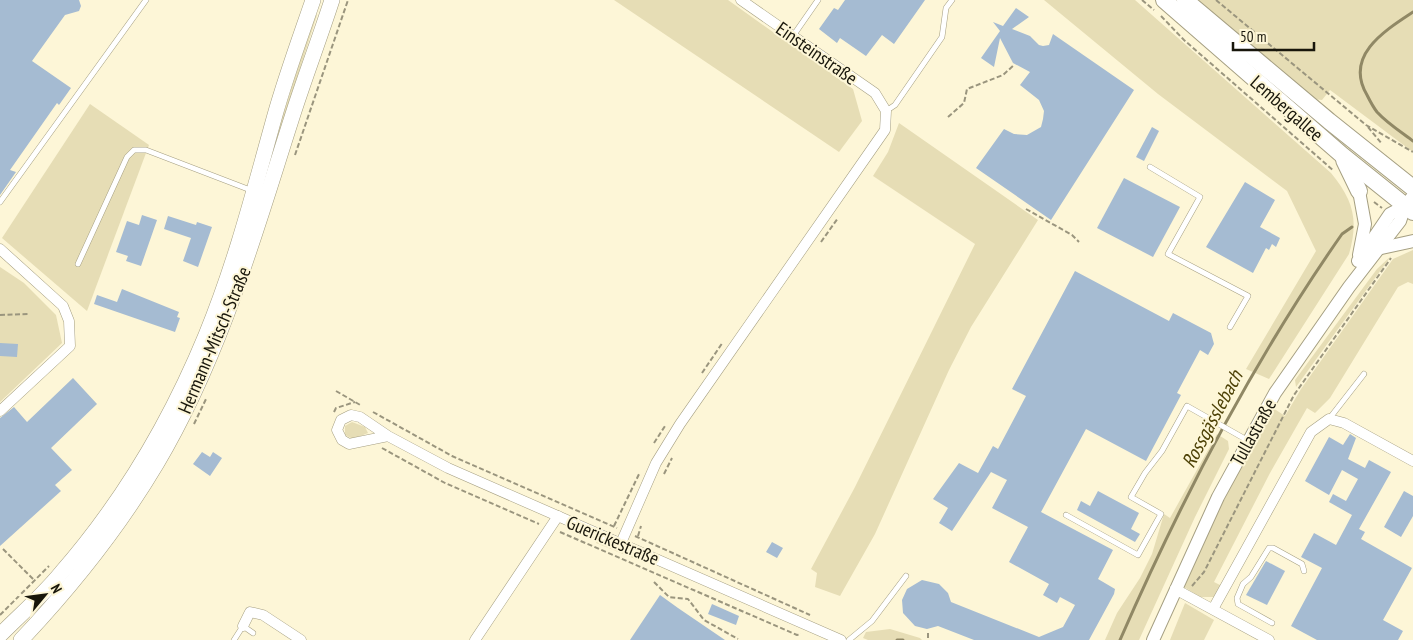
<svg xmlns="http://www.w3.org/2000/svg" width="1413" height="640" font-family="'PT Sans Narrow',sans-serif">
	<rect width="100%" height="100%" fill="#fdf6d7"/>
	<!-- green -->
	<g fill="#e6ddb5">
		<path d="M614 0H728L853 89 862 121 839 152Z"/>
		<path d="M1044 0H1135L1331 173C1353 200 1359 219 1349 254L1269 379 1246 369 1316 251 1287 191 1158 94Z"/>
		<path d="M1196 0H1413V152L1330 90 1322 100 1313 99Z"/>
		<path d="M314 14 317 15 238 264Z"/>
		<path d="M90 104 149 145 87 311 2 238Z"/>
		<path d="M899 123 1038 220 971 327 949 370 875 534 840 596 815 587 817 573 811 569 855 487 975 244 873 176 888 152Z"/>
		<path d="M1413 250V284L1408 282 1398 287 1330 398 1315 413 1307 408 1270 473 1214 582 1222 586 1214 597H1200L1184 587 1246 450 1273 408 1285 416 1301 389 1393 259Z"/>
		<path d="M1391 256 1296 387 1295 380 1377 269Z"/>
		<path d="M0 267 24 283 56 315 62 343 0 402Z"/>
		<path d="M352 422 365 427 368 433 353 439 345 435V426Z"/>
		<path d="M1217 434 1228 441 1229 449 1195 517 1139 640H1105L1117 613 1140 578 1152 554 1164 514 1170 518Z"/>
		<path d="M596 539 639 557 638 560 596 543Z"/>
		<path d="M1185 603 1214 620 1204 640H1170Z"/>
		<path d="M890 629 920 638 922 640H868L863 638 866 632Z"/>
	</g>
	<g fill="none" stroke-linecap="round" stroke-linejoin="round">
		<!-- stream -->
		<g stroke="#908865" stroke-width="3">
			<path d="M1413 12C1384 31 1344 56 1367 95 1370 101 1373 107 1377 112 1387 123 1401 132 1413 141"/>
			<path d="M897 640H903"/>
			<path d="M1120 640C1182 498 1253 361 1342 234L1352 227"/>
		</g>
	</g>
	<!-- building -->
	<g fill="#a5bbd2">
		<path d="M0 0H79L81 6 79 11 65 15 32 61 71 88 59 105 57 103 10 170 16 172 0 195Z"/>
		<path d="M845 0H925L894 44 882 35 866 56 840 38 837 43 819 29 834 8 838 10Z"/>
		<path d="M1016 8 1029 17 1012 29 1030 36 1039 45 1043 46 1049 45 1053 34 1134 90 1051 220 976 168 1004 129 1014 134 1027 135 1041 127 1043 119 1044 111 1039 100 1020 85 1030 72 1013 63 1000 38 994 67 981 58 1000 31 993 22 1003 26Z"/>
		<path d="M1152 127 1159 131 1144 161 1136 157Z"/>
		<path d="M1124 178 1180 207 1153 257 1097 228Z"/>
		<path d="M1245 182 1275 200 1260 227 1280 238 1276 247 1272 244 1269 250 1266 248 1253 273 1206 247Z"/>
		<path d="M142 215 157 220 141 266 126 261 128 256 116 252 127 221 139 225Z"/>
		<path d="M168 216 196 225 197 222 212 227 198 267 183 261 191 238 164 229Z"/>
		<path d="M1075 271 1169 321 1173 313 1211 333 1214 344 1208 355 1200 350 1177 393 1181 395 1146 461 1086 429 1041 512 1113 550 1098 579 1115 589 1114 594 1089 640H974L938 626 927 629 915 626 903 613 902 600 907 589 922 580 939 584 948 593 951 602 1039 637 1063 627 1075 605 1060 597 1057 603 1043 595 1049 584 1009 562 1028 527 992 508 1007 480 991 472 952 531 939 523 948 508 933 499 959 463 978 473 993 446 998 449 1026 396 1012 389Z"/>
		<path d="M122 289 179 312 177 317 180 318 175 332 94 304 97 295 117 302Z"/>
		<path d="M0 343 18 344 17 357 0 356Z"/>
		<path d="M73 378 97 404 51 448 72 470 55 485 61 491 0 546V418L14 407 27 422Z"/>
		<path d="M1350 434 1356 438 1348 459 1365 468 1369 460 1391 472 1359 529 1365 532 1361 539 1412 568 1383 620 1403 631 1398 640H1317L1291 626 1322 568 1301 557 1314 533 1336 545 1352 515 1329 502 1333 494 1346 501 1358 479 1342 470 1329 495 1305 481 1329 437 1343 445Z"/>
		<path d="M202 452 210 457 213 452 222 458 210 476 193 464Z"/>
		<path d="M1098 491 1139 513 1131 529 1140 534 1135 542 1077 510 1081 501 1090 506Z"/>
		<path d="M1404 491 1413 496V516L1401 537 1384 527Z"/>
		<path d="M772 542 783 548 777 558 766 552Z"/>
		<path d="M1266 561 1285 571 1267 605 1246 595Z"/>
		<path d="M660 595 678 608 725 640H630Z"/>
		<path d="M712 604 739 616 736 625 708 614Z"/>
	</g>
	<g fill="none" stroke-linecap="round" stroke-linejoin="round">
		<defs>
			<g id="service">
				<path d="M793 36 818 0"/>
				<path d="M886 111 895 105 942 37 946 8 952 0"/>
				<path d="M1150 167 1200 197 1168 254 1248 296 1230 327"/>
				<path d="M0 202 146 0"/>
				<path d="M78 264 127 157 134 150H146L253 191"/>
				<path d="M1329 419 1364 374"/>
				<path d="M1066 515 1138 555 1161 514 1131 497 1145 473 1162 451 1187 406 1247 440"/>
				<path d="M1272 623 1238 604 1237 598 1243 584 1251 577 1269 548H1273L1302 564 1304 571"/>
				<path d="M234 640 243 626 253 633"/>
				<path d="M849 640 872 621 906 576"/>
			</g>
			<g id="minor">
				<path d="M0 249 63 306 69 321 70 346 0 411"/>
				<path d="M388 436 349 444 342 440 337 430 341 420 351 415 360 417 388 436 448 468 841 640"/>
				<path d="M621 543 656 463 680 424 885 130 886 111 875 93 741 0"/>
				<path d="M1175 589 1269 640"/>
				<path d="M1213 609 1311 432 1329 419 1344 423 1413 461"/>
				<path d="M243 626 250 612 263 615 301 640"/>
				<path d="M475 640 558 516"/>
			</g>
			<g id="tertiary">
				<path d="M1359 191 1365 224 1359 255"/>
				<path d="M1377 249 1413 241"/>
				<path d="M1358 261 1390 214 1405 206"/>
				<path d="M1153 640 1218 497 1275 393 1349 287 1400 221 1405 206 1413 196"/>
			</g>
			<g id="secondary">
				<path d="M0 635C21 614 43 595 61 573 122 503 171 420 206 335 236 262 254 190 275 115 286 76 300 38 313 0"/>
				<path d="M21 640C72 586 119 527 157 463 222 353 255 232 294 111 306 74 320 37 332 0"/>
			</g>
			<g id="primary">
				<path d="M1164 0 1342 155 1413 212"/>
				<path d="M1185 0 1329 121 1413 188"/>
				<path d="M1344 160 1359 191"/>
			</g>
		</defs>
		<!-- service casing -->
		<use href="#service" stroke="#a59f82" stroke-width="6"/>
		<!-- minor casing -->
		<use href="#minor" stroke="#a59f82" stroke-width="11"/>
		<!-- tertiary casing -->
		<use href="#tertiary" stroke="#a59f82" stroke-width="14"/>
		<!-- secondary casing -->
		<use href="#secondary" stroke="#a59f82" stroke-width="16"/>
		<!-- primary casing -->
		<use href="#primary" stroke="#a59f82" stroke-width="18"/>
		<!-- path -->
		<g stroke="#9a957e" stroke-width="2" stroke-dasharray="5 2.5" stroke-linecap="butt">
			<path d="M1142 0 1154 10"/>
			<path d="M1216 0 1366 125 1413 152"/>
			<path d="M1161 16 1184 40 1334 171"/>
			<path d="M948 117 964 103 967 89 1003 75 1014 65"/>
			<path d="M1368 127 1382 144"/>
			<path d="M295 155 348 0"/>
			<path d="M1374 202 1382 208"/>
			<path d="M1026 209 1072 235 1079 242"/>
			<path d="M821 242 838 218"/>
			<path d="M0 315 29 314"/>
			<path d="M702 373 723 342"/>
			<path d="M336 391 362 406"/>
			<path d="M334 412 336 408 355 402"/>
			<path d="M373 412 452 456 617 528"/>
			<path d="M194 424 206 399"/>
			<path d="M654 443 665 426"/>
			<path d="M382 448 445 483 539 524"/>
			<path d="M664 474 672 458"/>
			<path d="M614 526 640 472"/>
			<path d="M560 532 797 635 801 634"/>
			<path d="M635 536 810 615"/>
			<path d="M638 536 641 526"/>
			<path d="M3 549 34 580"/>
			<path d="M654 582 669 597 688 599 704 620 738 639"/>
			<path d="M1192 586 1204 572 1294 395 1391 258"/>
			<path d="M0 615 49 566"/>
			<path d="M928 633V640"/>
		</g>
		<!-- service -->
		<use href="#service" stroke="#fff" stroke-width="5"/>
		<!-- minor -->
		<use href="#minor" stroke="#fff" stroke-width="10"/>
		<!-- tertiary -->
		<use href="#tertiary" stroke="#fff" stroke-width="12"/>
		<!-- secondary -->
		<use href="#secondary" stroke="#fff" stroke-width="15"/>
		<!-- primary -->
		<use href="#primary" stroke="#fff" stroke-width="16"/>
	</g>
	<g text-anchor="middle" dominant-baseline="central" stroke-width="4" stroke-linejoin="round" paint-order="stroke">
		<!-- street labels -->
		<g font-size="19" fill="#18160b" stroke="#fdf6d7">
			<text transform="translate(817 53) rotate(35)">Einsteinstraße</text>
			<text transform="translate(1287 108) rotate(41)">Lembergallee</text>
			<text transform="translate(214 340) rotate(-67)">Hermann-Mitsch-Straße</text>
			<text transform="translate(1253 432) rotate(-61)">Tullastraße</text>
			<text transform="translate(613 540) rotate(23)">Guerickestraße</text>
		</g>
		<!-- water labels -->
		<g font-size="20" font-style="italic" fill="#4e4207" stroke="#fdf6d7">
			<text transform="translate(1212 419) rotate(-62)">Rossgässlebach</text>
		</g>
	</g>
	<!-- north arrow -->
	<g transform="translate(45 595) rotate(61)" stroke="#fdf6d7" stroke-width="4" paint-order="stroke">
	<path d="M0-4L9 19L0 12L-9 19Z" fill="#18160b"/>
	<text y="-8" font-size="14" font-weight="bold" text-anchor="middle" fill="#18160b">N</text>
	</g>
	<!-- scale -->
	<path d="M1233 42v8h81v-8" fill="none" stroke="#18160b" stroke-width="2.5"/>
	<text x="1240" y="42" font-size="15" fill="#18160b" stroke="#fdf6d7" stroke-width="4" paint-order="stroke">50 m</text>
</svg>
